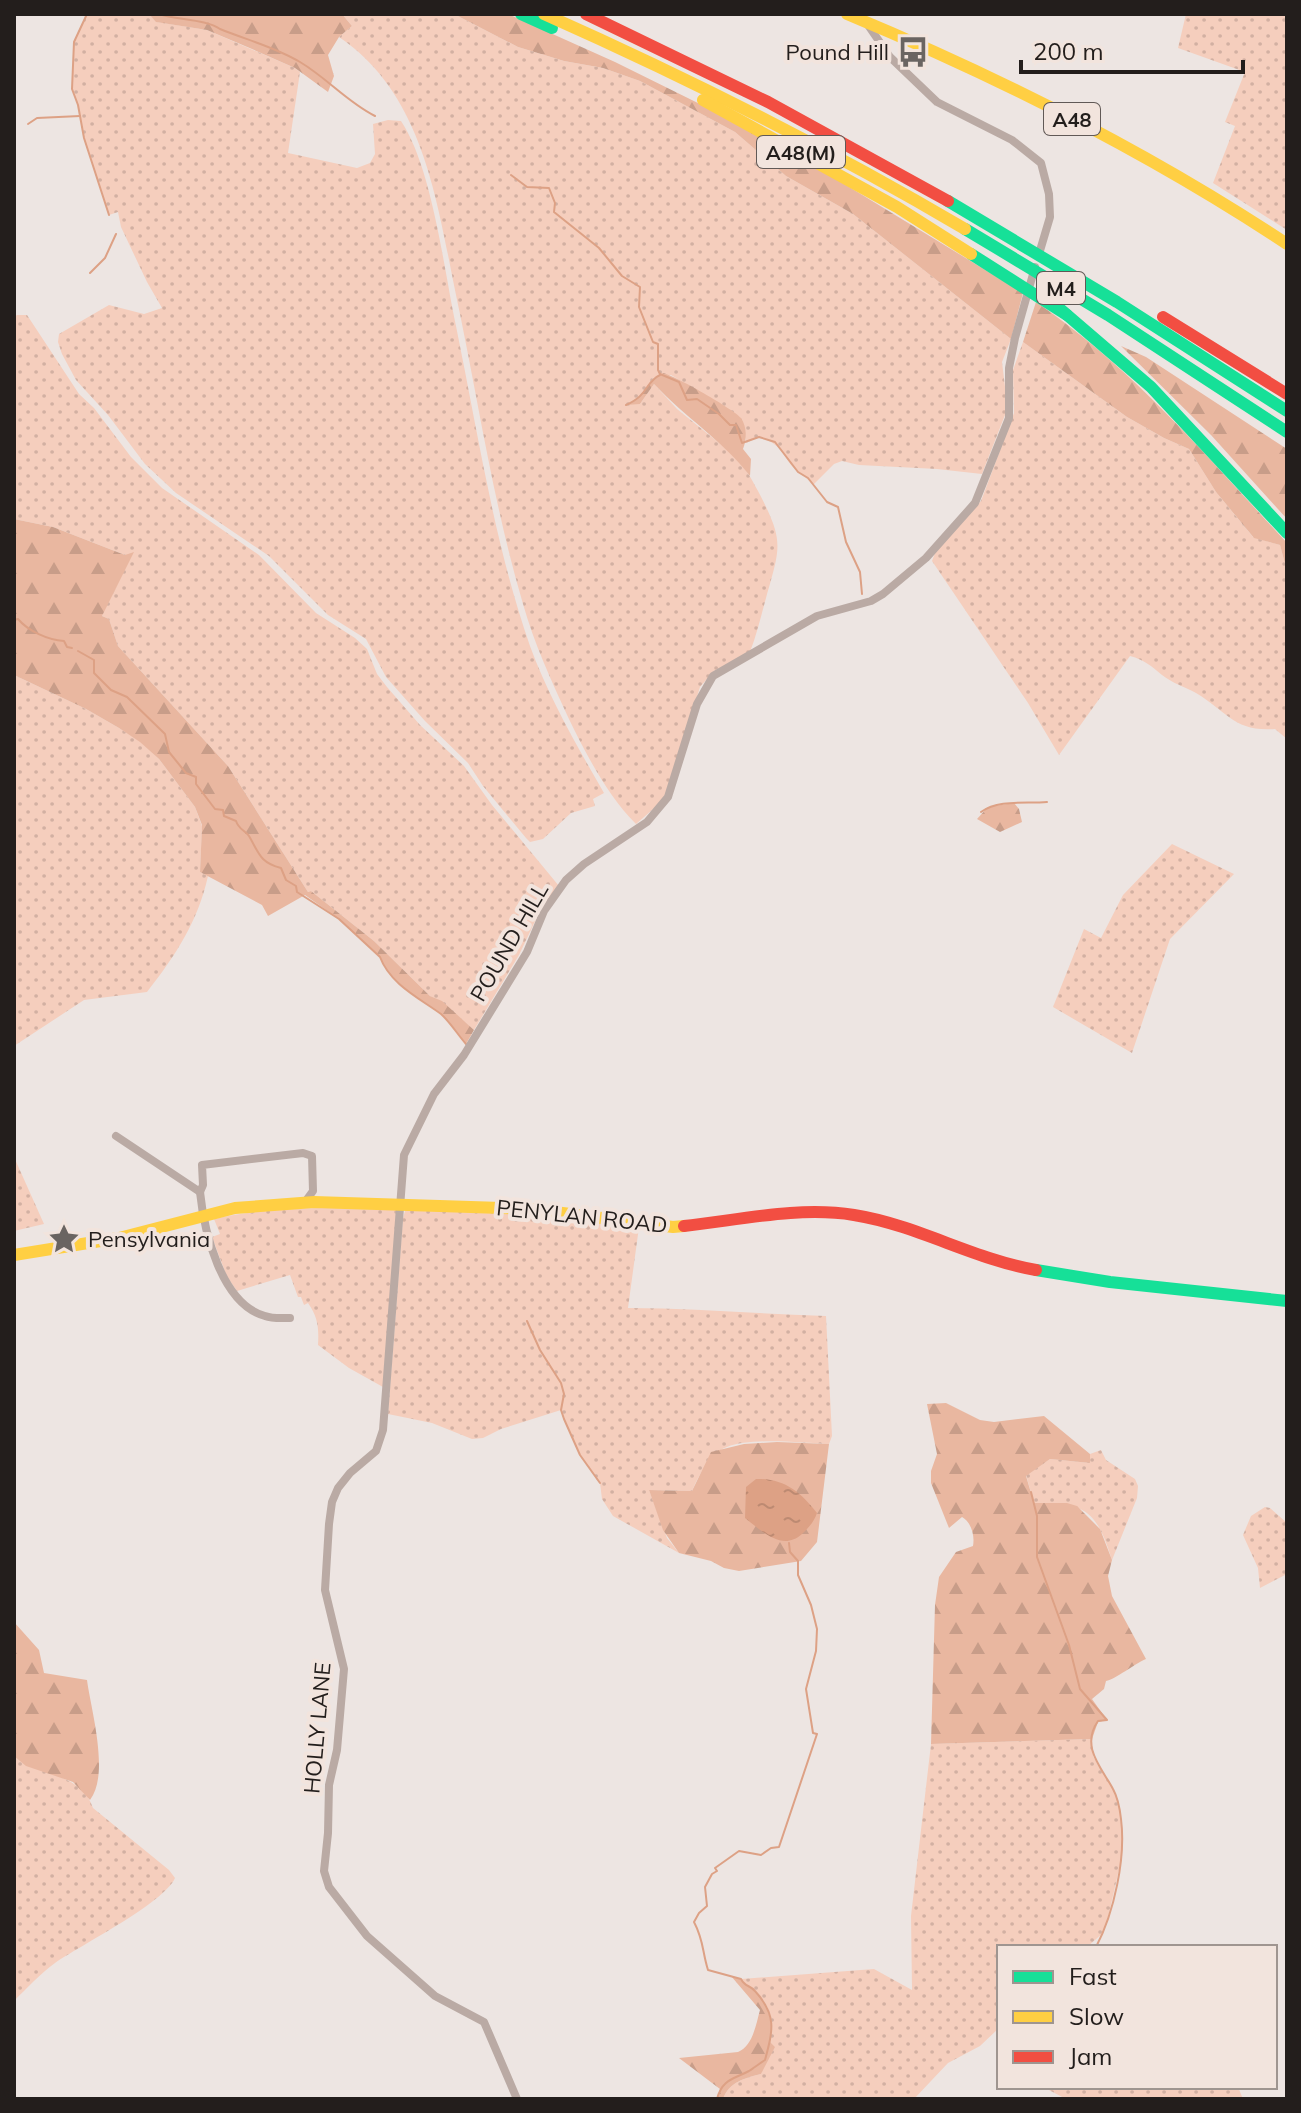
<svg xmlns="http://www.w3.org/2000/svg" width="1301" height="2113" font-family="Mulish,sans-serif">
	<defs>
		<pattern id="grass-dots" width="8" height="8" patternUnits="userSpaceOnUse" patternTransform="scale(2)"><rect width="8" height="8" fill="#f5cebd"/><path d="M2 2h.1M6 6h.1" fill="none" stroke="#d2b0a2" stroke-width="1.8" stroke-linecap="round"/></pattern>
		<pattern id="forest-firs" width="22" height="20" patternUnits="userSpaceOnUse" patternTransform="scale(2)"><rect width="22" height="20" fill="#e9b7a0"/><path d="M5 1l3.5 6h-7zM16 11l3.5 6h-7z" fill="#c89d89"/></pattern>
		<pattern id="water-ripples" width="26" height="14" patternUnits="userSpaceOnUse" patternTransform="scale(2)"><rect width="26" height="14" fill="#dda185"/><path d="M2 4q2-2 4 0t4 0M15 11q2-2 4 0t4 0" fill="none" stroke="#bd8a72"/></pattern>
	</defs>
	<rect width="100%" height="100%" fill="#ede5e2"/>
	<!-- grass -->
	<g fill="url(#grass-dots)">
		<path d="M87 14H149L157 22 207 30 295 68 300 72 288 153 357 168 370 163 375 154 373 124 388 120 401 121C432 167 444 270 456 326 478 433 494 543 530 646 549 698 577 746 604 793L593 799 595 806 571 813 543 839 530 842 526 838 483 786 468 763 425 721 386 677 366 639 328 615 269 556 176 493 145 464 108 415 76 380 62 354 58 342 59 334 109 305 144 314 162 308 147 282 121 227 118 212 109 215 84 138 78 105 72 89 74 42Z"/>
		<path d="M342 14H454L518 47 564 61 603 68 640 81 735 132 786 176 853 214 1011 339 1002 362 1006 395 1005 415 982 474 937 469 859 465 842 461 834 464 813 485C808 478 804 477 798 472 781 457 785 445 759 437L746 443 745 434 707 397 671 375 653 378 639 399 627 404H640L654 384 677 409 734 455C744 465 751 478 758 491 784 541 781 545 766 598 761 616 757 634 750 652L714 671 700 687 668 791 659 804 636 824C607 795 586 754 568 717 551 680 534 643 523 604 493 503 478 398 456 295 437 203 424 94 339 37L352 26Z"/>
		<path d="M1186 14H1287V230L1213 183 1235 126 1225 122 1245 72 1178 48Z"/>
		<path d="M17 315H27L79 394 94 408 131 457 162 488 259 555 316 613 355 638 367 649 377 674 387 687 420 725 464 766 492 805 559 886 539 913 519 955 474 1030 442 1002 430 996 374 941 311 891 308 892 228 766 118 646 109 619 102 616 125 555 53 527 14 519V317Z"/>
		<path d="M1023 342 1127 417 1164 438 1189 449 1216 492 1253 537 1280 545 1287 571V739L1275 729C1234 732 1228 712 1196 693 1185 687 1172 683 1162 675 1151 666 1145 660 1130 656L1059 755 1028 703 932 561 935 553 981 501 1014 413 1013 370Z"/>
		<path d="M14 675 86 709 119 728 140 741 159 759 195 807 202 826 200 872 208 876C198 921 176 955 147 992L84 1000 14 1046Z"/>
		<path d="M1172 844 1234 874 1170 939 1132 1053 1053 1007 1084 929 1101 938 1123 895Z"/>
		<path d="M14 1157 44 1224 14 1231Z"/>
		<path d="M397 1208 383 1387 349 1368 318 1345C319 1328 318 1317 308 1303L304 1305 301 1297H298L290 1275 237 1291 227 1277 212 1237 220 1234 214 1219C274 1205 335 1208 397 1208Z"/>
		<path d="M406 1208 501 1211 639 1227 628 1308C694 1308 759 1314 826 1316L832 1436 829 1444C803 1443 751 1437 727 1447 710 1453 699 1475 692 1491L649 1490 667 1538 679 1553 613 1516 602 1499 600 1483 580 1455 561 1410 501 1429 483 1438 472 1439 432 1423 388 1414 403 1218Z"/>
		<path d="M1101 1450 1106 1460 1135 1479 1138 1486 1137 1498 1112 1560C1096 1509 1085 1503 1034 1503L1026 1475 1050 1459 1090 1463V1454Z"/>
		<path d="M1265 1507 1270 1508 1287 1523V1574L1260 1588 1258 1568 1243 1535 1251 1516Z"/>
		<path d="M1092 1739 1093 1756 1113 1788 1118 1800 1123 1838 1122 1856 1107 1922 1103 1933 1087 1947H999V2028L980 2046 948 2063 914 2099H723C729 2082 745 2078 761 2074 770 2041 782 2018 755 1990 749 1985 745 1987 741 1979L874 1969 912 1990 911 1916 931 1744Z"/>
		<path d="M14 1756C39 1777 81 1772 93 1808L169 1870 175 1878C164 1903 81 1945 55 1963 40 1974 27 1988 14 2001Z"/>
		<path d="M1047 2087H1238L1243 2099H1066L1047 2089Z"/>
	</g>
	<!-- forest -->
	<g fill="url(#forest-firs)">
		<path d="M149 14H342L352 26 339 37 328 55 334 76 328 92 295 68 252 49 207 30 156 22Z"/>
		<path d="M454 14H508L615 62 710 109 823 171 1023 293 1011 339 853 214 786 176 735 132 640 81 603 68 564 61 518 47Z"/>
		<path d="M1036 302C1133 368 1208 458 1287 543V571L1280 545 1254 538 1216 492 1189 449 1164 438 1127 417 1023 342Z"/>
		<path d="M1121 346 1146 357 1287 449V519L1211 435Z"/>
		<path d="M663 373C674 375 735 410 741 418 747 427 747 439 743 449L751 459 750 476C723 441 685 417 654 384L640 404 626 405C648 395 645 381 663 373Z"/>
		<path d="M14 519 53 527 125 555 134 552 102 616 109 619 118 646 228 766 308 892 311 891 374 941 430 996 442 1001 474 1030 466 1044C458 1035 450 1022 441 1014 419 998 390 984 380 957L339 919 305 895 268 916 262 905 200 872 202 825 195 807 159 759 140 742 119 728 86 709 14 675Z"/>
		<path d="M1014 803 1019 809 1022 822 1000 832 977 819 988 807Z"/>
		<path d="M946 1403 980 1420 994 1422 1044 1416 1090 1454V1463L1050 1459 1026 1476 1034 1503H1067L1077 1506 1100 1529 1112 1560 1108 1576 1112 1596 1146 1659C1134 1664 1116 1679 1106 1681L1104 1689 1092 1699 1107 1720 1098 1722 1092 1739 931 1744 935 1605 939 1577 956 1552 973 1546C975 1535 971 1522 962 1517L949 1528 931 1483V1471L937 1454 927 1404Z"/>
		<path d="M777 1442 829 1444 817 1542 801 1561 739 1571 724 1568 711 1561 679 1553 663 1530 649 1490 692 1491 711 1452 744 1444Z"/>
		<path d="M14 1622 39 1650 44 1673 87 1680C91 1710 110 1774 90 1800L73 1782 26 1766 14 1756Z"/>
		<path d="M731 1976 741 1979C745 1987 750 1986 756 1992 769 2007 774 2021 770 2042L775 2047 761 2074C745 2078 729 2082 723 2099H717L720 2089 679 2058 738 2052C753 2046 756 2024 760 2010Z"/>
	</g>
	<!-- water -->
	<path fill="url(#water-ripples)" d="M756 1479C783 1478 800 1491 817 1513 814 1522 809 1527 802 1534 782 1552 762 1531 745 1518L746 1487Z"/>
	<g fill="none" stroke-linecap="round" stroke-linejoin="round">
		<!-- stream -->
		<g stroke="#dda185" stroke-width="2">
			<path d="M87 14 74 42 72 89 78 105 84 138 109 215"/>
			<path d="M159 14C177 20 206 19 220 29 247 40 275 47 300 62 327 78 347 102 375 116"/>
			<path d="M28 124 37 118 80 116"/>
			<path d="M511 175 527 187 549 188 555 203 554 212 599 248 622 276 640 287 639 307 653 342 658 344V370L660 374 679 382 687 400 697 399 719 414 730 425H736L742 443 759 437 775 442 798 472 808 478 827 502 838 507 846 542 860 572 862 594"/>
			<path d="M90 273 105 258 116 234"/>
			<path d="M626 405C649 395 645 382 660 375"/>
			<path d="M14 620 18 619C28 631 48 640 64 641L67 647 72 648"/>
			<path d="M78 651 94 660V673L111 690 127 697 165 734 169 752 186 773 196 777V784L215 809 223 810 224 816 236 821C239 830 244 829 249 836 259 853 260 863 281 868L286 880 296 886 297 892 339 919 380 957C390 984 419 998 441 1014 450 1022 458 1035 466 1044"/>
			<path d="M981 812C999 799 1026 804 1047 802"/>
			<path d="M527 1321 540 1350 561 1383 564 1394 561 1410 564 1419 580 1455 600 1483"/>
			<path d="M1031 1492 1037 1516V1557L1069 1645 1080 1689 1107 1720 1098 1721C1080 1747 1102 1768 1113 1789 1118 1798 1120 1810 1121 1819 1126 1858 1114 1913 1096 1947"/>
			<path d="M717 2099C722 2079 734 2079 749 2071 754 2068 760 2063 765 2060 773 2030 777 2015 755 1991 750 1985 745 1987 741 1979L708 1970C702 1951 704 1941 694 1922L699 1913 707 1906 705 1887 712 1874 717 1871 715 1868 739 1851 761 1855 771 1848 779 1847 817 1734 813 1733 806 1689 816 1651 817 1629 811 1605 798 1575V1561L790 1552 789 1543"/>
		</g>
		<!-- street -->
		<g stroke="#baaaa4" stroke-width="8">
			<path d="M868 25 890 57 937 102 1012 140 1041 163 1049 194 1050 217 1039 254"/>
			<path d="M116 1136 200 1192C204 1231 221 1304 265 1316 273 1319 282 1318 290 1318"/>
			<path d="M200 1192 203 1185 202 1165 303 1153 312 1156 313 1191 305 1202"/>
			<path d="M517 2099 484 2022 435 1996 367 1936 329 1887 324 1871 328 1833 329 1785 337 1750 344 1669 325 1590 329 1524 332 1502 338 1488 350 1473 376 1451 383 1430 404 1155 434 1094 464 1055 527 952 544 911 566 880 584 864 647 822 668 797 697 704 713 676 817 616 871 601 883 594 926 558 975 503 1009 418V368L1015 338 1035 267"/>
		</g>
		<!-- fast -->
		<g stroke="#16e098" stroke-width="12">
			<path d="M521 14 552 28"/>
			<path d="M948 201 1117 302 1287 411"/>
			<path d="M965 229 1108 315 1287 432"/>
			<path d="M971 254 1067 315"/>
			<path d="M1059 308 1151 387 1287 533"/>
			<path d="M1036 1270 1110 1282 1287 1301"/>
		</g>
		<!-- slow -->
		<g stroke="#ffcf43" stroke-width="12">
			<path d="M544 14C688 78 829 149 965 229"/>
			<path d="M847 14C1001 78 1148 152 1287 244"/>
			<path d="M703 100 897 207 971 254"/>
			<path d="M14 1255 119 1238 235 1208 314 1202 531 1209 673 1227 684 1226"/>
		</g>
		<!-- jam -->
		<g stroke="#f24e42" stroke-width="12">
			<path d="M586 14 768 102 948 201"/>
			<path d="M1163 317 1287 394"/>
			<path d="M684 1226C739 1220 799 1206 854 1215 917 1225 973 1259 1036 1270"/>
		</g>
	</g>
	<!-- icons -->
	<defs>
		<symbol id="bus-bare" viewBox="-9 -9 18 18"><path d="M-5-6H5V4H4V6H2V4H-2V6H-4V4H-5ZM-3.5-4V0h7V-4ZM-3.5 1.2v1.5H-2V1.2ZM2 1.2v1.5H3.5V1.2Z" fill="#6a6461" stroke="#f2e4dd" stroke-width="2.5" paint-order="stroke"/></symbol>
		<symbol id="sight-bare" viewBox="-9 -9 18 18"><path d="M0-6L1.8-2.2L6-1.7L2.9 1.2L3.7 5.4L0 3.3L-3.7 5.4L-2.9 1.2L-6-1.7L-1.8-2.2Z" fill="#6a6461" stroke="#f2e4dd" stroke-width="2.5" paint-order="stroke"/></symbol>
	</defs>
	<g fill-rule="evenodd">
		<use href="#bus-bare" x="891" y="30" width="44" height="44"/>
		<use href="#sight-bare" x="42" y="1217" width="44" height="44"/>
	</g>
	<g text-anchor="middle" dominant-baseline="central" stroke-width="8" stroke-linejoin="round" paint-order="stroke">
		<!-- shield labels -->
		<g fill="#f2e4dd" stroke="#615956" stroke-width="2">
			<rect x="1044" y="103" width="56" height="32" rx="6"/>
			<rect x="757" y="136" width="88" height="32" rx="6"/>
			<rect x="1037" y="272" width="48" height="32" rx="6"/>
		</g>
		<g font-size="20" font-weight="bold" fill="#231e1c">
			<text x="1072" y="119">A48</text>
			<text x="801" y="152">A48(M)</text>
			<text x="1061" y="288">M4</text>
		</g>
		<!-- poi labels -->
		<g font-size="22" fill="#231e1c" stroke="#f2e4dd" text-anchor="end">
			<text x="889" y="52">Pound Hill</text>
			<text x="88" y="1239" text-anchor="start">Pensylvania</text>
		</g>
		<!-- street labels -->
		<g font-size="22" fill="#231e1c" stroke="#f2e4dd">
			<text transform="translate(509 942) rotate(-60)">POUND HILL</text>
			<text transform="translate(582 1216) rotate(6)">PENYLAN ROAD</text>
			<text transform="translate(317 1728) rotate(-85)">HOLLY LANE</text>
		</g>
	</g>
	<!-- border -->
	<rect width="1301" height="2113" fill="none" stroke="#231e1c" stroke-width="32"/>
	<!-- legend -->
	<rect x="997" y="1945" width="280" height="144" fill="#f2e4dd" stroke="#9f9590" stroke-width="2"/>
	<rect x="1013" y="1971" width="40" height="12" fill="#16e098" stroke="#9f9590" stroke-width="2"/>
	<text x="1069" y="1985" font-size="24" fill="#231e1c">Fast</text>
	<rect x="1013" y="2011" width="40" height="12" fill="#ffcf43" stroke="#9f9590" stroke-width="2"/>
	<text x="1069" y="2025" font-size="24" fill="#231e1c">Slow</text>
	<rect x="1013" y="2051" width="40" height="12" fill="#f24e42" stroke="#9f9590" stroke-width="2"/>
	<text x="1069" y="2065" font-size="24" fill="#231e1c">Jam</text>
	<!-- scale -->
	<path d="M1021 60v12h222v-12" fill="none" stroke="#231e1c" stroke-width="4"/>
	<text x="1033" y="60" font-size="24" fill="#231e1c" stroke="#f2e4dd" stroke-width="6" paint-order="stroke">200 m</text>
</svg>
